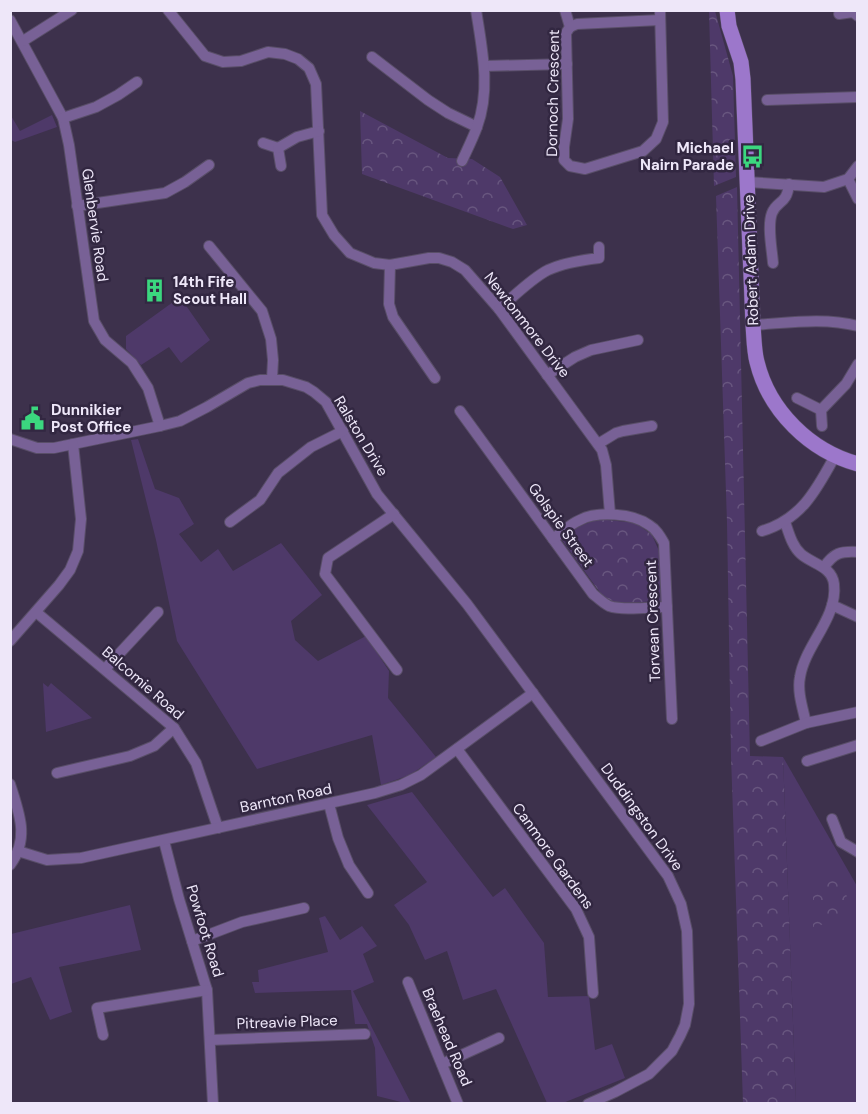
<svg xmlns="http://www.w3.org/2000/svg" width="868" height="1114" font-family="'DM Sans',sans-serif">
	<defs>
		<pattern id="forest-crowns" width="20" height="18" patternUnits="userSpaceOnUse" patternTransform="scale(1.5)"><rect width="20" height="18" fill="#4e3969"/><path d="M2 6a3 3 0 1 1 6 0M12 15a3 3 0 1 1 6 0" fill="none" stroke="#68567f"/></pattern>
	</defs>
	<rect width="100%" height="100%" fill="#3d314c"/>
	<!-- grass -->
	<g fill="#4e3969">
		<path d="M10 114 20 131 52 115 57 127 15 142 11 140Z"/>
		<path d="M180 297 210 340 181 363 169 347 141 365 126 349V336Z"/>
		<path d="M138 439 155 489 179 498 194 524 179 534 201 562 218 549 233 571 281 543 322 595 291 621 295 640 318 661 366 636 389 671 388 698 436 757 410 775 381 785 372 735 257 769 177 641 156 540 131 440Z"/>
		<path d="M43 683 48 687 51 683 92 718 46 732Z"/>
		<path d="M783 757 857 886 858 1103H796Z"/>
		<path d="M412 792 493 897 505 888 544 943 548 997 589 996 595 1050 612 1044 625 1078 563 1103H547L496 989 463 1000 447 951 425 960 409 925 394 905 427 882 367 805Z"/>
		<path d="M130 905 141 950 59 967 72 1012 50 1020 31 977 11 984V934Z"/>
		<path d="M325 916 340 940 362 926 377 946 363 954 374 982 353 991 411 1103H402L401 1102 377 1096 375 1048 367 1024H355L351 990 255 993 252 982H259L258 970 328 952 319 918Z"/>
	</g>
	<!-- forest -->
	<g fill="url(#forest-crowns)">
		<path d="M709 11H715L733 76 736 177 714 186Z"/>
		<path d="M360 111 448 158 472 159 500 177 527 225 513 229 362 174Z"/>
		<path d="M737 187 750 756 783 757 796 1103H743L731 756 727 522 716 196Z"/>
		<path d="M598 519 636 523 652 535 659 551 663 601 618 603 604 598 562 540 578 527Z"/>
		<path d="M837 877 857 916 813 927V890Z"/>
	</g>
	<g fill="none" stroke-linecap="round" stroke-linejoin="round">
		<defs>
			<g id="street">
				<path d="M168 10 205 56 223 62 241 61 268 52 285 54 298 59 309 68 316 84 322 215 334 235 350 253 374 263 390 265 429 258H439L452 262 465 270 499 309 602 450 606 465 610 514"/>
				<path d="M565 10 570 27 566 33 568 119 564 147V160L570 166 585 169 643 151 656 139 663 122 660 10"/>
				<path d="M839 14 853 12 858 16"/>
				<path d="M10 20 63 118 69 145 94 321 105 340 132 363 148 388 160 426"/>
				<path d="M570 27 577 24 660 20"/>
				<path d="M23 41 72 10"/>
				<path d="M372 57 428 100 448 113 477 127"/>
				<path d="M484 66 567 64"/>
				<path d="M767 100 858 97"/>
				<path d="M63 118 96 107 118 95 137 82"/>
				<path d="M263 143 278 148 281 166"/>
				<path d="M278 148 297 137 319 131"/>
				<path d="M462 161C467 150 473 138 477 127 491 89 482 49 476 10"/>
				<path d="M848 179 858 199"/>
				<path d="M747 182 824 187 848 179 858 166"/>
				<path d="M77 206 165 193 185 182 209 165"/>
				<path d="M209 246 262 311 271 339 273 360 272 379"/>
				<path d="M773 263C772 249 767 226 772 213 777 200 787 205 789 184"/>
				<path d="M390 265 389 304 393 317 435 378"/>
				<path d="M499 309C513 297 532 278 548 270 563 263 582 260 599 258V247"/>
				<path d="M753 325C788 323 823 317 858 326"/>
				<path d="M547 375 575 357 591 350 638 340"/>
				<path d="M797 398 821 410"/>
				<path d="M460 411 593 594C598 598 603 603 609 606 624 611 650 607 667 607"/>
				<path d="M822 426 821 410 846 384 858 364"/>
				<path d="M10 439 37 448H54L160 426 180 421 207 407 248 383 260 380H283L306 387 314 392 326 402 377 494 467 604 668 876 681 904 687 931 689 1004 685 1025 680 1036 672 1051 649 1074 615 1092 588 1104"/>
				<path d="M598 444 616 433 623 431 652 426"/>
				<path d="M394 514 328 558 325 574 397 670"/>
				<path d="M230 522 260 500 278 473 311 447 343 431"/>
				<path d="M785 522C789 533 792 546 801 554 812 564 832 566 834 584 838 618 805 645 800 677 797 692 803 709 806 723"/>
				<path d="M762 531C802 519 817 489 835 456"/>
				<path d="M553 539C561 533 570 524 580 520 597 511 633 513 649 525 656 529 660 536 664 543L672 719"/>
				<path d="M824 567C834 553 840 551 858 552"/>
				<path d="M832 605 858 617"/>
				<path d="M36 612 174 728 196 763 218 828"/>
				<path d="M10 641 59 585 70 570 78 551 81 519 73 444"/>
				<path d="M105 669 158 612"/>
				<path d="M761 741 806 723 858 712"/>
				<path d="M457 749 576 909 589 937 593 993"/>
				<path d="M807 761 858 745"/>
				<path d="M57 773 130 756 154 746 174 728"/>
				<path d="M10 784C19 813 30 838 10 865"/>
				<path d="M329 804 338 838 349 865 368 893"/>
				<path d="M832 819 841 842 858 852"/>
				<path d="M164 841 179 899 207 990 213 1104"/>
				<path d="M18 851 47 860 81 858 375 793 401 785 421 775 533 693"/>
				<path d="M192 941 242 922 304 908"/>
				<path d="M408 982 458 1104"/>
				<path d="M103 1035 97 1008 207 990"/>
				<path d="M210 1040 365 1034"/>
				<path d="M442 1064 499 1038"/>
			</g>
			<path id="secondary" d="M727 10 729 26 741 62 743 79 753 325C754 337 754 351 757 362 769 411 810 451 858 464"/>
		</defs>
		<!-- street casing -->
		<use href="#street" stroke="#594e68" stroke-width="12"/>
		<!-- secondary casing -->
		<use href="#secondary" stroke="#594e68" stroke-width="16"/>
		<!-- street -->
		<use href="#street" stroke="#786196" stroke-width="10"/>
		<!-- secondary -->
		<use href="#secondary" stroke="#9c77cb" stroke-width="15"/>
	</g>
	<!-- icons -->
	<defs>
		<symbol id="bus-bare" viewBox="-9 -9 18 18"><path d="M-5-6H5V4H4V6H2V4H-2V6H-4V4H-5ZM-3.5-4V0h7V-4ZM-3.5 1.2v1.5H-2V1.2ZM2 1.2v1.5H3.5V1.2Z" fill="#3bd77f" stroke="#322741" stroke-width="2.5" paint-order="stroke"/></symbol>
		<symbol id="building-bare" viewBox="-9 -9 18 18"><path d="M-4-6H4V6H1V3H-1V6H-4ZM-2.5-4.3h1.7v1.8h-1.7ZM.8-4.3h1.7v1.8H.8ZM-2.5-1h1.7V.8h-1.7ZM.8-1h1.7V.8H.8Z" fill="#3bd77f" stroke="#322741" stroke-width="2.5" paint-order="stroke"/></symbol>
		<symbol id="civic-bare" viewBox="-9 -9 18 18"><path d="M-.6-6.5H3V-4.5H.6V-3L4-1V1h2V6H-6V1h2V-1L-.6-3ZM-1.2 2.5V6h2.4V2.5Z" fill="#3bd77f" stroke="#322741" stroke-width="2.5" paint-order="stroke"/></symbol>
	</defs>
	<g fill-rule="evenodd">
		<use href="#bus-bare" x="736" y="140" width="33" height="33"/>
		<use href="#building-bare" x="138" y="274" width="33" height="33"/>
		<use href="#civic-bare" x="16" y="402" width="33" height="33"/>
	</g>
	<g text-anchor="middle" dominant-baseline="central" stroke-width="5" stroke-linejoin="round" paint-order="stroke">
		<!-- street labels -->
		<g font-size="15" fill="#eee7f9" stroke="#322741">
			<text transform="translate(553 93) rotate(-89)">Dornoch Crescent</text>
			<text transform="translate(95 225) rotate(82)">Glenbervie Road</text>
			<text transform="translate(751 260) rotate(-92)">Robert Adam Drive</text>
			<text transform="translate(527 325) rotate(52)">Newtonmore Drive</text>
			<text transform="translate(361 436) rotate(59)">Ralston Drive</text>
			<text transform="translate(561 525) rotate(54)">Golspie Street</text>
			<text transform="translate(653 621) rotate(-92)">Torvean Crescent</text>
			<text transform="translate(143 683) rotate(41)">Balcomie Road</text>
			<text transform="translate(286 798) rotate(-12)">Barnton Road</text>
			<text transform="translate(642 817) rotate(54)">Duddingston Drive</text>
			<text transform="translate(553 856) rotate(54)">Canmore Gardens</text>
			<text transform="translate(205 931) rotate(73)">Powfoot Road</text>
			<text transform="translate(287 1022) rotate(-2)">Pitreavie Place</text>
			<text transform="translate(447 1037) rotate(67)">Braehead Road</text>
		</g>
		<!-- poi labels -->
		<g font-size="15" font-weight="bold" fill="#eee7f9" stroke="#322741" text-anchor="start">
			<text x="734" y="148" text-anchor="end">Michael<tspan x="734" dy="17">Nairn Parade</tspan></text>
			<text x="173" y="282">14th Fife<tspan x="173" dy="17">Scout Hall</tspan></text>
			<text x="51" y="410">Dunnikier<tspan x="51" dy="17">Post Office</tspan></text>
		</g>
	</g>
	<!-- border -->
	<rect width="868" height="1114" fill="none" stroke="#eee7f9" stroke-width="24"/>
</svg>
